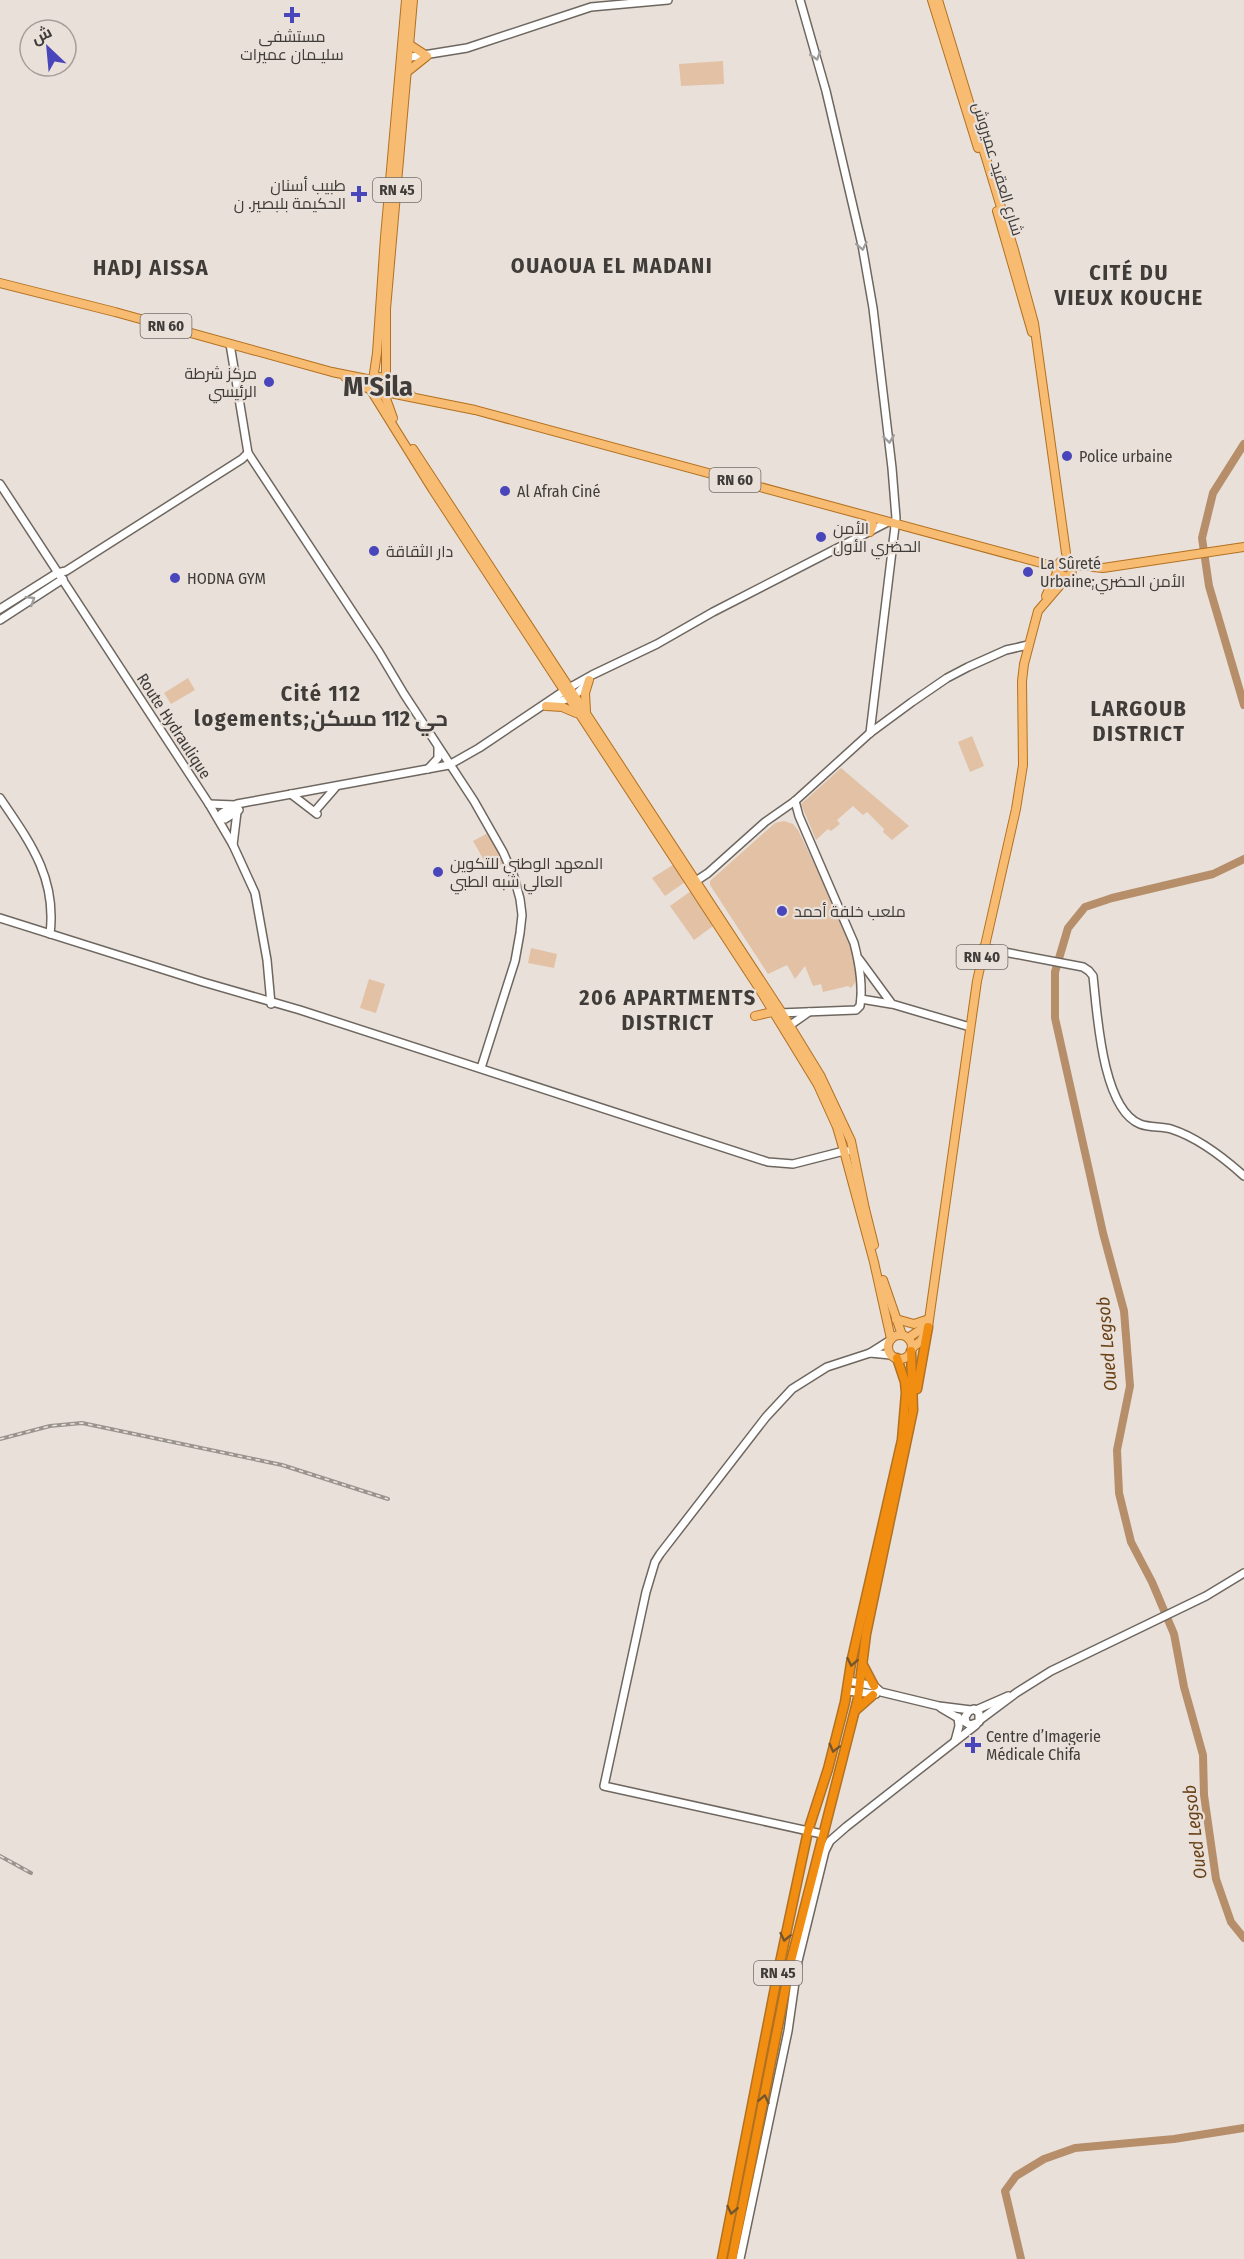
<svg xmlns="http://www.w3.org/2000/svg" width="1244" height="2259" font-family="'Fira Sans Condensed',Cairo,sans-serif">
	<rect width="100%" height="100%" fill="#e9e0d9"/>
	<!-- green -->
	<g fill="#e2c1a5">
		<path d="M723 61 724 84 681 86 679 64Z"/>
		<path d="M188 678 195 690 171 704 164 693Z"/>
		<path d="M972 736 984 766 970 772 958 742Z"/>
		<path d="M841 768 909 826 892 840 883 832 884 829 867 812 863 815 853 806 837 820 840 824 831 831 828 829 816 840 801 804Z"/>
		<path d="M784 821 793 824 798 830 852 941 857 980 851 988 848 986 823 992 821 984 813 986 805 966 795 979 787 965 768 974 710 885V881L775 823Z"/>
		<path d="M488 833 504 863 490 871 473 841Z"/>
		<path d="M673 865 685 882 665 896 652 878Z"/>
		<path d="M691 891 713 926 694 940 670 906Z"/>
		<path d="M531 948 557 954 554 968 528 963Z"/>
		<path d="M369 979 385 984 376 1013 360 1008Z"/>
	</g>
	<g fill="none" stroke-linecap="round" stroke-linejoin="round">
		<!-- river -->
		<g stroke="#b68e6a" stroke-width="8">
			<path d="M1244 444 1213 493 1202 538 1209 586 1244 705"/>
			<path d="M1244 859 1213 874 1112 898 1085 907 1068 928 1055 972V1018L1103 1233 1124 1311 1130 1386 1117 1450 1119 1493 1131 1542 1152 1582 1174 1634 1184 1687 1203 1755 1204 1795 1216 1879 1231 1922 1244 1938"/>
			<path d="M1021 2259 1005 2191 1016 2176 1044 2159 1075 2148 1174 2139 1244 2128"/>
		</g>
		<!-- primary-tunnel -->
		<path stroke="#c7bfb9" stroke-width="8" stroke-dasharray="8 4" stroke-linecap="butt" d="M1074 567H1093"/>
		<defs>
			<g id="secondary">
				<path d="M800 0 826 91 862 245 873 308 892 468 896 518 870 733"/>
				<path d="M405 58 467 48 591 7 668 0"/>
				<path d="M230 344 248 453 379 652 404 694 474 801 503 852 514 877 520 899 522 915 520 933 515 961 481 1068"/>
				<path d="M0 484 209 804 233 845 255 893 267 960 271 1004"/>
				<path d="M0 609 57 573 66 571 242 459 248 453"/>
				<path d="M0 620 63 579"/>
				<path d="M551 705 574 696 587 684"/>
				<path d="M428 769 438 758V748"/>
				<path d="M291 794 317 814"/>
				<path d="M0 798C30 842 57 878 50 934"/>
				<path d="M209 804 235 805"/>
				<path d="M315 811 335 788"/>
				<path d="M218 818 222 813 237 804 449 765 479 748 567 689 592 675 657 644 713 612 888 522"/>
				<path d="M218 818 225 819 239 810"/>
				<path d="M233 845 237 812"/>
				<path d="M693 883 708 873 765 822 795 801 870 733 912 702 947 678 968 667 1006 650 1028 645"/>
				<path d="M0 918 203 982 300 1010 768 1162 793 1164 844 1151H848"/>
				<path d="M983 948 1083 967 1089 971 1093 976C1097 1012 1102 1109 1140 1124 1150 1128 1161 1126 1171 1129 1199 1138 1223 1157 1244 1176"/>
				<path d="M859 959 892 1004 970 1027"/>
				<path d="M861 999 891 1004"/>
				<path d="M779 1013 856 1010 860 1006C863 987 859 962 854 943L799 816 795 801"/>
				<path d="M789 1026 809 1012"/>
				<path d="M870 1353 891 1355"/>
				<path d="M849 1681 874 1686 881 1692 939 1706 971 1710"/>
				<path d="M847 1691 876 1694"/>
				<path d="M941 1708 970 1725 979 1722V1713L974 1709 969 1711 965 1717 966 1722"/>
				<path d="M976 1710 1008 1696"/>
				<path d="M980 1720 1016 1693 1051 1671 1206 1596 1244 1573"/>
				<path d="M955 1741 959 1726 958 1717"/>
				<path d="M822 1834 604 1786 646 1592 655 1562 660 1554 766 1417 792 1389 827 1367 870 1353 889 1341"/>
				<path d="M740 2259 788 2031 798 1961 825 1851 830 1841 846 1827 976 1725"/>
			</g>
			<g id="primary">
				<path d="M932 0 978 148"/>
				<path d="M938 0 1014 250 1034 323 1066 553"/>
				<path d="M407 72 427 56 410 45"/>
				<path d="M997 211 1032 332"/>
				<path d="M0 283 115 312 332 372 372 380"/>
				<path d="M345 377 371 390"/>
				<circle cx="379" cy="386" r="9"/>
				<path d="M373 380 377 353 385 237 406 0"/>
				<path d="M386 381V309L413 0"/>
				<path d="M387 385 402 389 412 396"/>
				<path d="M372 392 433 490 757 985 818 1085 837 1127 844 1151 874 1262 891 1339"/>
				<path d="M385 392 475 410 1056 567"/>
				<path d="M384 393 393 418"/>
				<path d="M413 449 782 1013 820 1075 851 1141 865 1209 874 1245"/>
				<path d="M869 517 873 525 870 532"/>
				<path d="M1060 562 1056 567 1057 573 1066 577C1074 574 1074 566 1066 562"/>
				<path d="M1093 567 1103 568 1244 547"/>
				<path d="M1046 596 1057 573"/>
				<path d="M546 706 562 707 576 713"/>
				<path d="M586 711 585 693 589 680"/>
				<path d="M755 1016 772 1012"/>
				<path d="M883 1280 902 1335"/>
				<path d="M896 1319 914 1324 926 1320"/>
				<circle cx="900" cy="1347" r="12"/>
				<path d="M908 1338 923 1328 926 1322"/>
				<path d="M912 1348 921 1341 928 1327 977 981 1016 809 1023 765 1022 681 1024 664 1038 611 1068 576"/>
			</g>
			<g id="highway">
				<path d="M917 1389 928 1327"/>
				<path d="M863 1665 874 1686"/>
				<path d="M856 1710 873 1695"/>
				<path d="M722 2259 779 1967 808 1831 828 1769 845 1702 851 1663 902 1440 906 1393 905 1382 897 1358"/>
				<path d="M732 2259 790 1965 858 1698 866 1634 913 1410 911 1351"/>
			</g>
		</defs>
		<!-- secondary casing -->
		<use href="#secondary" stroke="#6e6760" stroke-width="10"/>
		<!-- primary casing -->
		<use href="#primary" stroke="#b37120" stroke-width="10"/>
		<!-- highway casing -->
		<use href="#highway" stroke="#b37120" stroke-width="11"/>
		<!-- secondary -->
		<use href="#secondary" stroke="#fff" stroke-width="7"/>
		<!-- primary -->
		<use href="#primary" stroke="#f7bb71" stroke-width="8"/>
		<!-- highway -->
		<use href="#highway" stroke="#f18e12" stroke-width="8"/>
		<defs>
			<g id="rail">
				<path d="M0 1439 50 1426 82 1423 282 1465 388 1499"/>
				<path d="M0 1856 31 1873"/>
			</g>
		</defs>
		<!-- rail casing -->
		<use href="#rail" stroke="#9a938e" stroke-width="4"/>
		<!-- rail -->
		<use href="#rail" stroke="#e9e0d9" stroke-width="1.5" stroke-dasharray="4.5" stroke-linecap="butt"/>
	</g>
	<!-- one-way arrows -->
	<defs><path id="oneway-chevron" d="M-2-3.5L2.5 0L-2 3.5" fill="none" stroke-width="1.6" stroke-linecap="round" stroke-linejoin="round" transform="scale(1.5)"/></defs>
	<g stroke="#9f9e9c">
		<use href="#oneway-chevron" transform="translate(816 56) rotate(73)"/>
		<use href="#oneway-chevron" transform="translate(862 246) rotate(79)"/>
		<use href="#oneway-chevron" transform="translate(889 439) rotate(83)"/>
		<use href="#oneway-chevron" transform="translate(31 600) rotate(-32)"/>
	</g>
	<g stroke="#74552d">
		<use href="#oneway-chevron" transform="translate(852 1662) rotate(101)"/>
		<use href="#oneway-chevron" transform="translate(834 1748) rotate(104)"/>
		<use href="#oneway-chevron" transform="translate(785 1937) rotate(102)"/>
		<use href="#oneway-chevron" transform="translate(764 2099) rotate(-78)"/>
		<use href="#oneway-chevron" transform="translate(732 2210) rotate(101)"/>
	</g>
	<!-- markers -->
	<g fill="#4946bc" stroke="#e9e0d9" stroke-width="2">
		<path d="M289 6h6v6h6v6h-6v6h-6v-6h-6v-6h6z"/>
		<path d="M356 185h6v6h6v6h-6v6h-6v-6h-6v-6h6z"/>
		<circle cx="269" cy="382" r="6"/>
		<circle cx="1067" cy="456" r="6"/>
		<circle cx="505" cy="491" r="6"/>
		<circle cx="821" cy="537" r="6"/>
		<circle cx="374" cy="551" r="6"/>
		<circle cx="1028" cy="572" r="6"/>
		<circle cx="175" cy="578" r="6"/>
		<circle cx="438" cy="872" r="6"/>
		<circle cx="782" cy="911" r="6"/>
		<path d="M970 1736h6v6h6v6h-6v6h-6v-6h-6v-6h6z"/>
	</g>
	<g text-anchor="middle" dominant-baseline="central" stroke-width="4.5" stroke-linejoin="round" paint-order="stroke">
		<!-- shield labels -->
		<g fill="#e9e0d9" stroke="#726d69" stroke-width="1.5">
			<rect x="373" y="178" width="48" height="24" rx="4.5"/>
			<rect x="140.5" y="314" width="51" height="24" rx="4.5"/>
			<rect x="709.5" y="468" width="51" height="24" rx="4.5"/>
			<rect x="956.5" y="945" width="51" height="24" rx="4.5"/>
			<rect x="754" y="1961" width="48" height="24" rx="4.5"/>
		</g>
		<g font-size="15" font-weight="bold" fill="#3f3c39">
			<text x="397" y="190">RN 45</text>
			<text x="166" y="326">RN 60</text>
			<text x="735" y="480">RN 60</text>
			<text x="982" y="957">RN 40</text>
			<text x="778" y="1973">RN 45</text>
		</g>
		<!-- poi labels -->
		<g font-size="16" fill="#3f3c39" stroke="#e9e0d9" text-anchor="start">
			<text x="292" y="36" text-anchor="middle">مستشفى<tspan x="292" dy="18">سليـمان عميرات</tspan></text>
			<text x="346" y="185" text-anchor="end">طبيب أسنان<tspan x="346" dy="18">الحكيمة بلبصير. ن</tspan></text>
			<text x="257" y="373" text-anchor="end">مركز شرطة<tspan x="257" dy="18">الرئيسي</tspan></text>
			<text x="1079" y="456">Police urbaine</text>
			<text x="517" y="491">Al Afrah Ciné</text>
			<text x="833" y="528">الأمن<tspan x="833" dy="18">الحضري الأول</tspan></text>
			<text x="386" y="551">دار الثقاقة</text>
			<text x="1040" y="563">La Sûreté<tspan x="1040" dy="18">Urbaine;الأمن الحضري</tspan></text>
			<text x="187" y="578">HODNA GYM</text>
			<text x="450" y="863">المعهد الوطني للتكوين<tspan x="450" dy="18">العالي شبه الطبي</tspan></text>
			<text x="794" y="911">ملعب خلفة أحمد</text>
			<text x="986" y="1736">Centre d’Imagerie<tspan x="986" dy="18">Médicale Chifa</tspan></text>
		</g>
		<!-- street labels -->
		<g font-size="16" fill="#3f3c39" stroke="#e9e0d9">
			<text transform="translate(998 169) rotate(73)">شارع العقيد عميروش</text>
			<text transform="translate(174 726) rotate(57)">Route Hydraulique</text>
		</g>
		<!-- water labels -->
		<g font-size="18" font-style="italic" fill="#6a4117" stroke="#e9e0d9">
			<text transform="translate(1107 1344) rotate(-95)">Oued Legsob</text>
			<text transform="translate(1195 1832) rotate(-97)">Oued Legsob</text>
		</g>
		<!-- district labels -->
		<g font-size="22" font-weight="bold" letter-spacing="1.5" fill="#3f3c39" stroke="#e9e0d9">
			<text x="612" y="265">OUAOUA EL MADANI</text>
			<text x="151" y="267">HADJ AISSA</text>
			<text x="1129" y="272">CITÉ DU<tspan x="1129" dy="25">VIEUX KOUCHE</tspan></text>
			<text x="321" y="693">Cité 112<tspan x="321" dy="25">logements;حي 112 مسكن</tspan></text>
			<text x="1139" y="708">LARGOUB<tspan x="1139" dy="25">DISTRICT</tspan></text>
			<text x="668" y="997">206 APARTMENTS<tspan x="668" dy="25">DISTRICT</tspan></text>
		</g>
		<!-- town labels -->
		<g font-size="28" font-weight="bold" fill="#3f3c39" stroke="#e9e0d9">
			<text x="378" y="386">M'Sila</text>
		</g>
	</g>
	<!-- north arrow -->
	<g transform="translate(48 48) rotate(334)"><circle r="28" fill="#e9e0d9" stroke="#a59e99" stroke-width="1.5"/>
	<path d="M0-4.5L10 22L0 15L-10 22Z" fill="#4946bc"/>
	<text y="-9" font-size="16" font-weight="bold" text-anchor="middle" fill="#3f3c39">ش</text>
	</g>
</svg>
